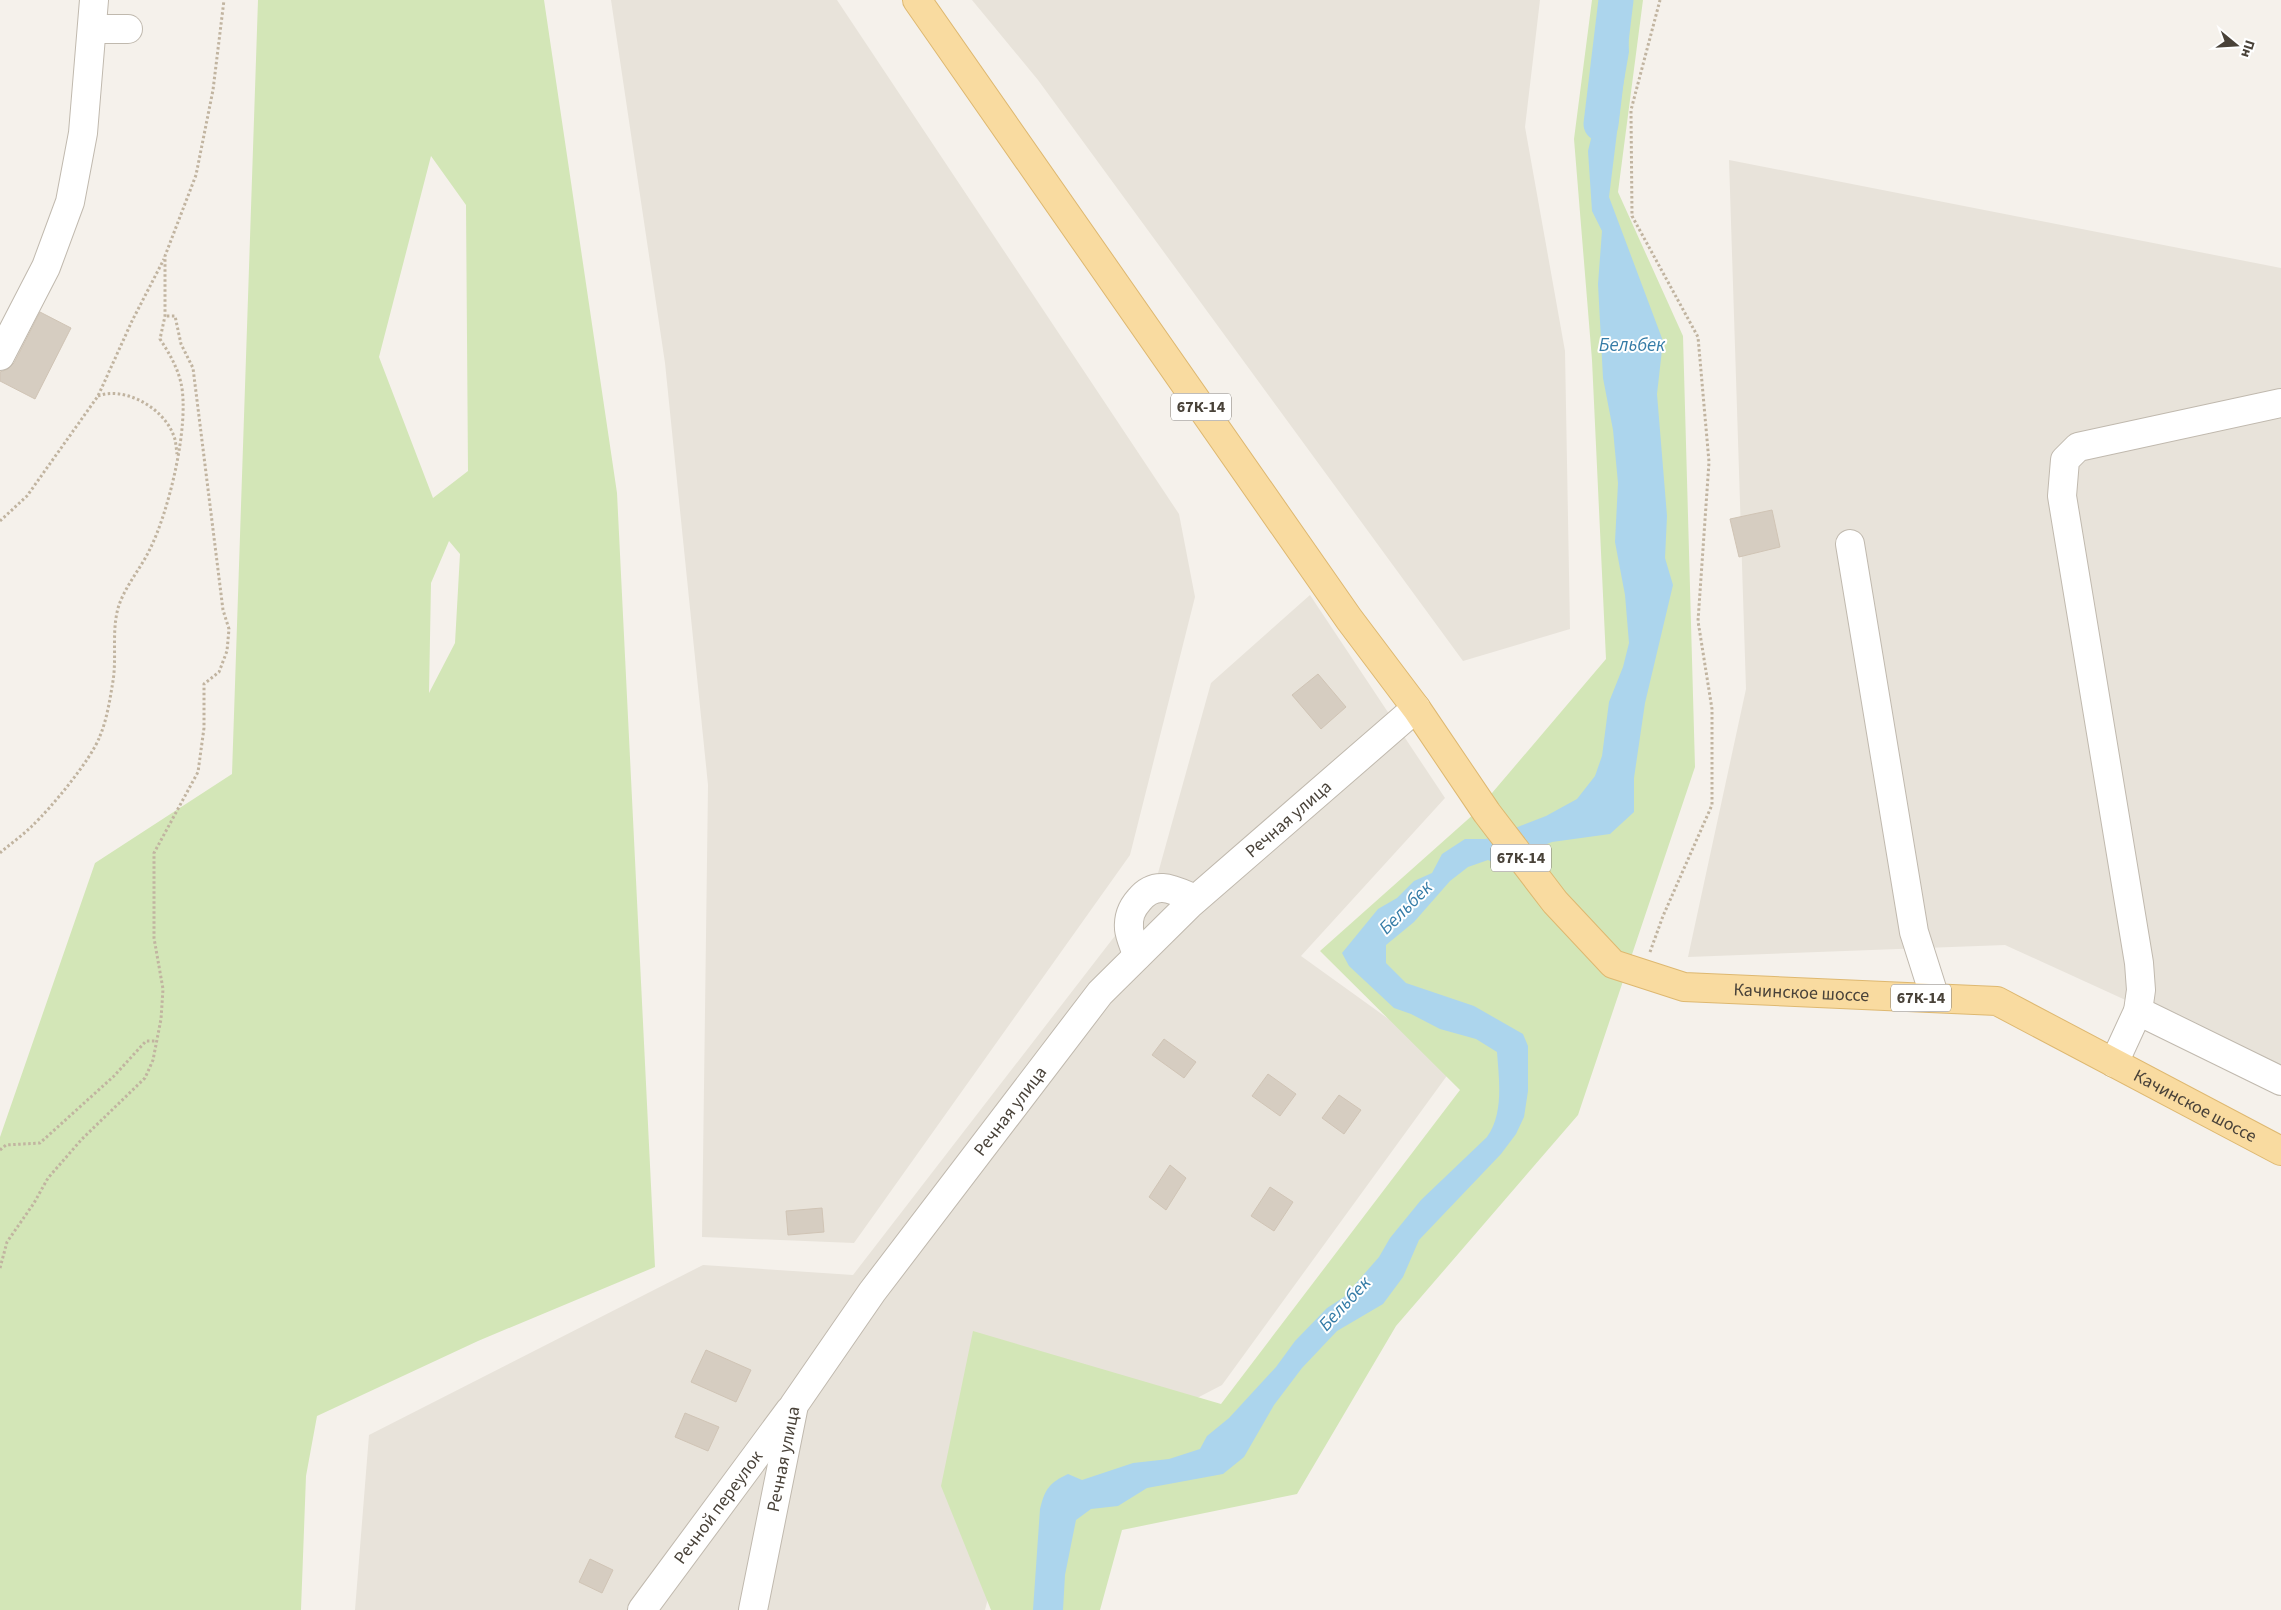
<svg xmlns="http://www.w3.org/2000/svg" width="2281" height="1610" font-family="'Source Sans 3',sans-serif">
	<rect width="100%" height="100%" fill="#f5f1eb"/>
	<!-- residential -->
	<g fill="#e8e3da">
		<path d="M611 0H837L1179 514 1195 597 1130 855 854 1243 702 1237 708 785 665 363Z"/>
		<path d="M972 0H1540L1525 127 1565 351 1570 629 1463 661 1038 80Z"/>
		<path d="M1729 160 2281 268V1071L2005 945 1688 957 1746 689Z"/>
		<path d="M1310 595 1445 798 1301 956 1454 1066 1222 1385 1015 1493 985 1610H355L369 1435 703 1265 853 1275 1155 884 1211 683Z"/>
	</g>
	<!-- green -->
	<g fill="#d3e6b7" fill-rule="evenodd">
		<path d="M258 0H544L617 493 655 1267 478 1341 317 1416 306 1476 301 1610H0V1137L95 863 232 774ZM431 156 466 205 468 471 433 498 379 357ZM449 541 460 554 455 643 429 693 431 583Z"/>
		<path d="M1592 0H1643L1618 192 1683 336 1695 767 1578 1115 1396 1326 1297 1494 1122 1530 1100 1610H991L941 1486 973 1331 1221 1404 1460 1090 1320 951 1475 813 1606 659 1592 360 1574 139Z"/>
	</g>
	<!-- water -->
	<path fill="#acd5ed" d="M1616 0H1627L1629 52 1622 92 1609 197 1663 341 1657 394 1667 516 1665 558 1673 585 1645 703 1634 778V812L1610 834 1552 842 1526 852 1503 867 1488 860 1468 867 1450 881 1414 922 1386 945V963L1406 983 1474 1006 1523 1034 1528 1046V1091L1524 1117 1516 1134 1501 1154 1419 1240 1403 1277 1383 1304 1337 1331 1302 1368 1274 1405 1244 1457 1223 1474 1147 1488 1118 1506 1091 1509 1076 1520 1065 1575 1063 1610H1033L1040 1509C1045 1489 1049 1483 1068 1474L1082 1480 1133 1463 1169 1459 1200 1449 1207 1436 1229 1418 1276 1367 1295 1341 1327 1308 1344 1297 1379 1257 1390 1238 1421 1200 1487 1137C1504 1113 1499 1080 1497 1052L1476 1039 1440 1029 1411 1014 1394 1008 1349 966 1342 953 1378 909 1397 898 1414 881 1432 873 1442 854 1465 839H1486L1546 816 1577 799 1595 776 1602 756 1609 702 1623 667 1629 643 1625 595 1615 542 1618 483 1613 430 1603 378 1598 284 1602 231 1592 211 1588 151 1606 78Z"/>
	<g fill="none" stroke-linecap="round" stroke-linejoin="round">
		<!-- river -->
		<path stroke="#acd5ed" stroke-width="35" d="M1601 124 1616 0"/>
	</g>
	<!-- building -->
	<g fill="#d6cdc1" stroke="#d0c4b5">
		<path d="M40 312 71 328 35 399 0 381V372L8 369 14 363Z"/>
		<path d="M1772 510 1780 547 1739 557 1730 519Z"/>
		<path d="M1318 674 1346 707 1321 729 1292 695Z"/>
		<path d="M1164 1039 1196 1062 1184 1078 1152 1055Z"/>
		<path d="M1268 1074 1296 1094 1280 1116 1252 1096Z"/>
		<path d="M1339 1095 1361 1110 1344 1134 1322 1118Z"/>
		<path d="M1170 1165 1186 1178 1166 1210 1149 1197Z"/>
		<path d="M1270 1187 1293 1202 1274 1231 1251 1216Z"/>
		<path d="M822 1208 824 1232 788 1235 786 1211Z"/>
		<path d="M706 1350 751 1370 736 1402 691 1382Z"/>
		<path d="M685 1413 719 1427 708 1451 675 1437Z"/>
		<path d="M590 1559 613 1570 602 1593 579 1582Z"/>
	</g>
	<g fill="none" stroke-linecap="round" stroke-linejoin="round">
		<defs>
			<g id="minor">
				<path d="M92 29H128"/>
				<path d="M0 356 46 267 70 202 83 133 94 0"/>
				<path d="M1850 544 1914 932 1935 998"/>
				<path d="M1137 956C1135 947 1130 938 1129 929 1128 917 1131 909 1139 900 1156 879 1174 890 1195 899"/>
				<path d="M2138 1011 2281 1081"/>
				<path d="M2114 1063 2138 1011 2141 990 2139 963 2062 496 2065 460 2078 447 2281 403"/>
				<path id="s1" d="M642 1610 790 1410"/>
				<path id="s2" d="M753 1610 794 1405 872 1292 1100 993 1189 905 1416 708"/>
			</g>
			<g id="major">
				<path id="s3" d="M917 0 1349 619 1416 708 1487 813 1555 902 1613 964 1684 987 1997 1001 2281 1151"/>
			</g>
		</defs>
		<!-- minor casing -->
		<use href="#minor" stroke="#c0b9ae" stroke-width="30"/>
		<!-- major casing -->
		<use href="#major" stroke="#deb870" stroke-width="30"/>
		<!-- path -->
		<g stroke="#c1b4a0" stroke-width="3" stroke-dasharray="2.5 2.5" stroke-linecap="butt">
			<path d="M98 396C125 386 163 408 173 434 176 440 176 447 177 454"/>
			<path d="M0 521 27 496 98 396 132 321 164 259"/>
			<path d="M0 853C10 844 22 836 32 826 51 808 91 760 100 736 107 719 110 699 113 681 117 656 111 630 119 605 126 585 141 568 150 549 169 511 190 424 181 383 177 366 169 353 160 339L165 316V256L196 175 213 90 224 0"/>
			<path d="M1650 952 1663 916 1712 805V709L1698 621 1709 462 1698 337 1632 216 1631 110 1660 0"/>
			<path d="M0 1150 6 1145 40 1143 114 1076 146 1041H156"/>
			<path d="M0 1268 7 1242 34 1203 48 1178 82 1139 145 1078 153 1060 161 1019 163 989 154 938V853L198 772 204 728V684L219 672 227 651 229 629 223 610 193 368 181 344 175 316H165"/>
		</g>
		<!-- minor -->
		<use href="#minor" stroke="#fff" stroke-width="28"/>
		<!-- major -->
		<use href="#major" stroke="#f9dba0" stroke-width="28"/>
	</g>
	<g text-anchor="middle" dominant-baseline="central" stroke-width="4" stroke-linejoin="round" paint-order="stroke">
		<!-- shield labels -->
		<g fill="#fff" stroke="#807b74" stroke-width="1">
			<rect x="1171" y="393.5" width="60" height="27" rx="4"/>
			<rect x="1491" y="844.5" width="60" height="27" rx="4"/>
			<rect x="1891" y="984.5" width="60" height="27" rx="4"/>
		</g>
		<g font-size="16" font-weight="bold" fill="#494239">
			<text x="1201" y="407">67К-14</text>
			<text x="1521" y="858">67К-14</text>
			<text x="1921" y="998">67К-14</text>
		</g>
		<!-- street labels -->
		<g font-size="18" fill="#494239" stroke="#fff">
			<text stroke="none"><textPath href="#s2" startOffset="979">Речная улица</textPath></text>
			<text stroke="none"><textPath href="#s3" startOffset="1382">Качинское шоссе</textPath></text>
			<text stroke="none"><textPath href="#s3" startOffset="1802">Качинское шоссе</textPath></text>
			<text stroke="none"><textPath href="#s2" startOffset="574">Речная улица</textPath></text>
			<text stroke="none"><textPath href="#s2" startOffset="154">Речная улица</textPath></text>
			<text stroke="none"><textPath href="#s1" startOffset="128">Речной переулок</textPath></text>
		</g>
		<!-- water labels -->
		<g font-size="19" font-style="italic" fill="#357ca7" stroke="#fff">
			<text x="1632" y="345">Бельбек</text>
			<text transform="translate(1406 908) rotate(-45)">Бельбек</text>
			<text transform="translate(1345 1304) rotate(-47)">Бельбек</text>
		</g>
	</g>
	<!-- north arrow -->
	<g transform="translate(2236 45) rotate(108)" stroke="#ffffff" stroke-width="4" paint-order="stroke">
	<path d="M0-4L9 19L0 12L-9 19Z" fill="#494239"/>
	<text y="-8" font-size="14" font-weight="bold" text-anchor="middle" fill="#494239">Пн</text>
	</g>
</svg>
